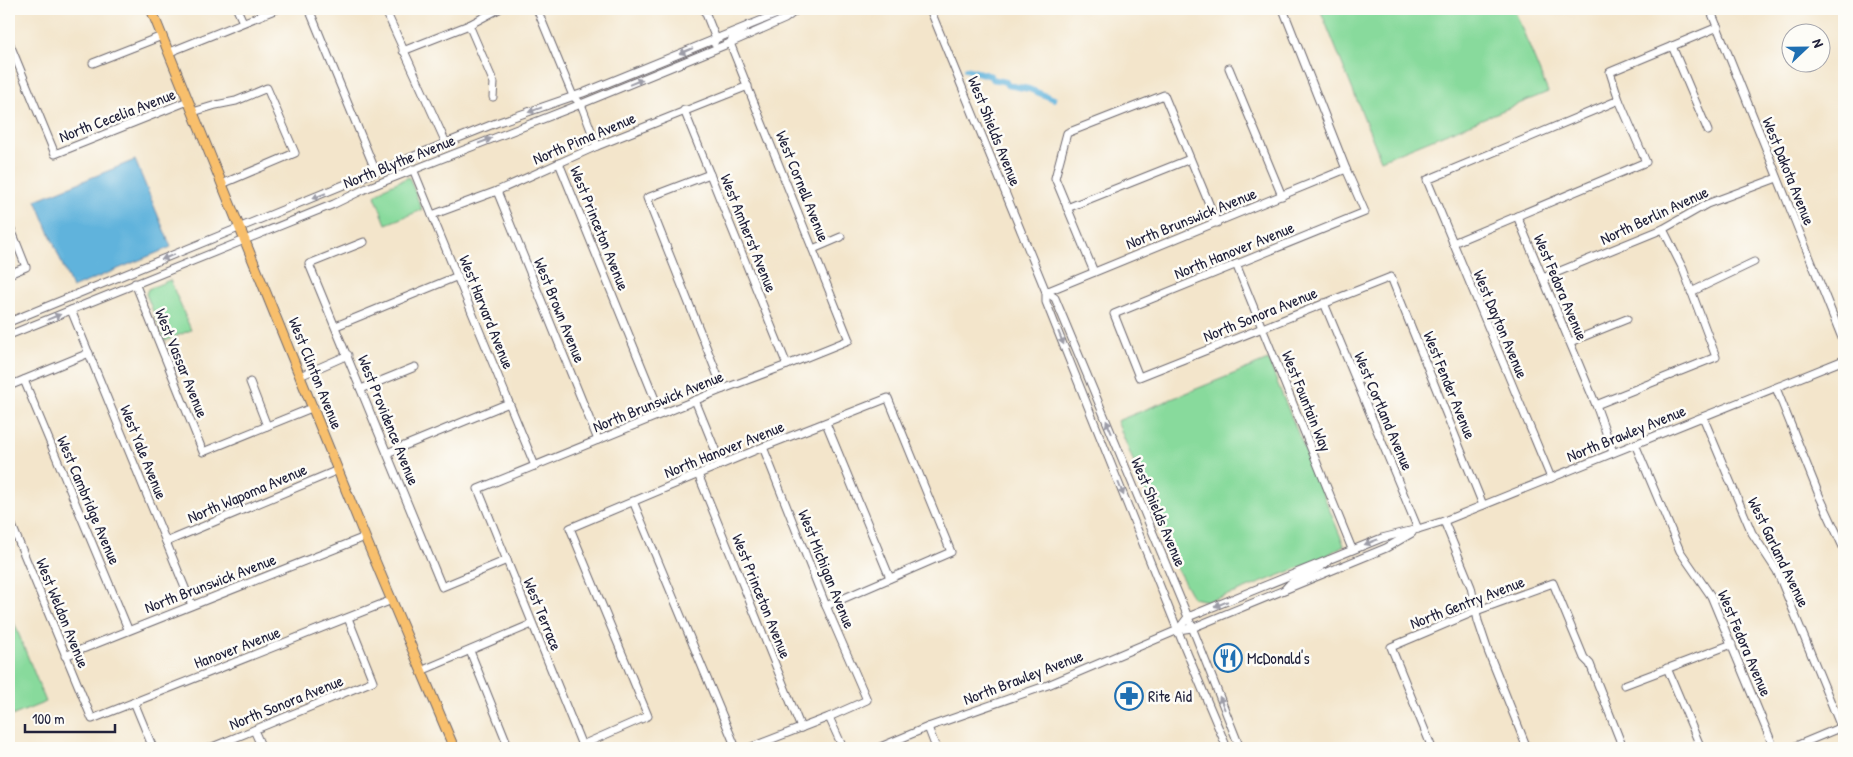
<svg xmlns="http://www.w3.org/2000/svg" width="1853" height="757" font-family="'Patrick Hand',sans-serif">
	<rect width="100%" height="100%" fill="#fdfcf7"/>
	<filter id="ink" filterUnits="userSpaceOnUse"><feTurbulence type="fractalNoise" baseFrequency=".02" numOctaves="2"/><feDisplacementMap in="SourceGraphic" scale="10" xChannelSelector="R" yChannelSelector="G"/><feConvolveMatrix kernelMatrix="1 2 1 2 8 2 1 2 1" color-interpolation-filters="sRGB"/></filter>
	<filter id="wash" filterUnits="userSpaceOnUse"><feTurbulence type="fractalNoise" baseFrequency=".0096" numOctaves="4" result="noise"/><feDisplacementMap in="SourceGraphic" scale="20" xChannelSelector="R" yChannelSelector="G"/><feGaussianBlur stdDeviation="1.12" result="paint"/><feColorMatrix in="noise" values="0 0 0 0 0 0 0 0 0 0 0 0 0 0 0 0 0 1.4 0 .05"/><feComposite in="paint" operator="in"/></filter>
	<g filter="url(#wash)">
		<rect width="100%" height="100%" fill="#f3e5cb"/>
		<!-- green -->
		<g fill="#88da9c" stroke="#557e6c">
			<path d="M1320 9H1514L1548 92 1381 160Z"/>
			<path d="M409 177 422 210 386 224 375 196 386 187Z"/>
			<path d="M170 280 191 330 165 341 146 294 148 289Z"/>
			<path d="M1268 360 1344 545 1321 559 1237 592 1207 601 1193 598 1176 567 1117 421Z"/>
			<path d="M9 610 46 702 9 717Z"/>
		</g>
		<!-- water -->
		<path fill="#60b3dc" stroke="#416a8c" d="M135 160 171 247 72 288 36 200Z"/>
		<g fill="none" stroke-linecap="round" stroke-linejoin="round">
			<!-- canal -->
			<path stroke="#60b3dc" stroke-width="6" d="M966 69 991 76 992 79 1006 82 1007 85 1029 89 1054 99"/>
		</g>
	</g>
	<g filter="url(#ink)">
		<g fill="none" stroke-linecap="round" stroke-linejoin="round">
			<defs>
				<g id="minor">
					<path d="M237 9 243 22"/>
					<path d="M309 9 376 172"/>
					<path d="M385 9 446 143"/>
					<path d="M537 9 573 96 581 104 597 146"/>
					<path d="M704 9 716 39 714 43"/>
					<path d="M930 9 1046 292V302L1182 641 1227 748"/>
					<path d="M1283 9 1346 169 1365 212 1114 314 1139 377 1391 277 1483 505"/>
					<path d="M1710 9 1844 343"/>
					<path d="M469 25 494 83 493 97"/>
					<path d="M9 42 55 154 188 101"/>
					<path d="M1672 46 1708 131"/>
					<path d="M403 51 469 25 499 9"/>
					<path d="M170 52 277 9"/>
					<path d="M93 63 162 36"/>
					<path d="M1229 68 1282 196"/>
					<path d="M684 110 787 365"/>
					<path d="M193 112 216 105 236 101 267 88 295 153 222 184"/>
					<path d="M559 163 661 414"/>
					<path d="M413 169 535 466"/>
					<path d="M710 174 647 198 723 389"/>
					<path d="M497 191 598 440"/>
					<path d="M1067 208 1190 159"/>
					<path d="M432 215 497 191 597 146 748 86"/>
					<path d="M1517 216 1596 405 1613 452"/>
					<path d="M9 224 26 267 9 274"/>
					<path d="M364 242 309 264 442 587 507 560"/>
					<path d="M1453 243 1646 162 1619 100 1610 72 1718 27"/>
					<path d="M813 249 841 237"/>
					<path d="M1236 264 1352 549"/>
					<path d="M1094 272 1055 178 1067 133 1164 95 1217 223"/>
					<path d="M1543 278 1663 229 1707 204 1777 178"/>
					<path d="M135 283 203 452 314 407"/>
					<path d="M1046 292 1055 298 1188 617 1240 748"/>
					<path d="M1046 292 1346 169"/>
					<path d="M1691 292 1754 262"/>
					<path d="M1324 303 1418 529"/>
					<path d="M71 310 192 605"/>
					<path d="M9 322 446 143 496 123 583 93 782 12 796 9"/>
					<path d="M336 326 458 276"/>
					<path d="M9 335 334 204 367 188 581 104 730 43 785 19 798 9"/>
					<path d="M1570 342 1627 319"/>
					<path d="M300 376 348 355"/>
					<path d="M24 380 128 629"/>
					<path d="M250 382 267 426"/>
					<path d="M9 386 89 353"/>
					<path d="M1776 388 1819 495 1844 549"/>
					<path d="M361 389 415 367"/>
					<path d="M695 400 721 464"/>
					<path d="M1596 405 1716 357 1683 269 1663 229"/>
					<path d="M1703 417 1752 533 1777 571 1841 727"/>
					<path d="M826 423 890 578"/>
					<path d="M1635 444 1680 551 1711 596 1774 748"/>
					<path d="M387 453 509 403"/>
					<path d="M698 474 801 728"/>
					<path d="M1551 478 1427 180 1619 100"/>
					<path d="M633 501 736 748"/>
					<path d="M9 518 92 719 392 600"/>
					<path d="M1444 521 1471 587 1478 621 1488 651 1527 748"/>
					<path d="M166 542 338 470"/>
					<path d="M1285 589C1296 574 1317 574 1329 560"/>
					<path d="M1178 630 1188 617 1382 538 1418 529 1444 521 1844 360"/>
					<path d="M470 651 509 748"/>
					<path d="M65 656 365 537"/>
					<path d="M1667 668 1701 748"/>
					<path d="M421 671 532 624"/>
					<path d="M1624 685 1732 644"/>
					<path d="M134 702 153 748"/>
					<path d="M829 717 843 748"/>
					<path d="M928 727 936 748"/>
					<path d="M254 730 262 748"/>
					<path d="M582 745 648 716 570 528 763 447 888 398 951 552 826 606"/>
					<path d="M210 748 373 681 348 618"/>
					<path d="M583 748 478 489 723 389 787 365 849 340 730 43 733 37 749 25"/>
					<path d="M749 748 829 717 867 700 826 606 763 447"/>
					<path d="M878 748 928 727 1048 685 1178 630 1192 628 1386 548 1412 533"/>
					<path d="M1432 748 1391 647 1476 611 1553 583 1584 658 1590 664 1623 748"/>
					<path d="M1791 748 1844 726"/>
				</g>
				<path id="major" d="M151 9 365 537 454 748"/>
			</defs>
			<!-- minor casing -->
			<use href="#minor" stroke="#6b666d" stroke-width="9"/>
			<!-- major casing -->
			<use href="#major" stroke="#6b666d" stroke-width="11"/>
			<!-- minor -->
			<use href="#minor" stroke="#fff" stroke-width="7"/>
			<!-- major -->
			<use href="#major" stroke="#f8bf6c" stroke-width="9"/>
		</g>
		<!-- one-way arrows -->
		<defs><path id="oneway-solid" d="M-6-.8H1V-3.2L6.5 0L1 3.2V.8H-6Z" transform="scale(1.25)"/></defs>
		<g fill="#9c9ca7">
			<use href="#oneway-solid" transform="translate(686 51) rotate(158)"/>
			<use href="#oneway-solid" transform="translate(636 82) rotate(-22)"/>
			<use href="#oneway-solid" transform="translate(535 110) rotate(160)"/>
			<use href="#oneway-solid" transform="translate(485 141) rotate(-21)"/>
			<use href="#oneway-solid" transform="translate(319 196) rotate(158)"/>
			<use href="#oneway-solid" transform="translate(168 257) rotate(158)"/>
			<use href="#oneway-solid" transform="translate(54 317) rotate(-22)"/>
			<use href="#oneway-solid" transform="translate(1061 338) rotate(68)"/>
			<use href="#oneway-solid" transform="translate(1109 427) rotate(-113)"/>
			<use href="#oneway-solid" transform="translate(1121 489) rotate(68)"/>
			<use href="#oneway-solid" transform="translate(1371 542) rotate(159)"/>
			<use href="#oneway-solid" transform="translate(1221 604) rotate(158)"/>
			<use href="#oneway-solid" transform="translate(1222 703) rotate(-112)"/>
		</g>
	</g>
	<!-- icons -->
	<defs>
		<symbol id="restaurant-ring" viewBox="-11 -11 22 22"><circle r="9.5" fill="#fdfcf7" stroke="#1f6fb2" stroke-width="1.5"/><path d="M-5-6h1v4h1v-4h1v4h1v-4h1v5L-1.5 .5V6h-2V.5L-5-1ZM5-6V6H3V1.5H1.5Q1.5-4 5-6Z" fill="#1f6fb2"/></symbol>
		<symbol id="pharmacy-ring" viewBox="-11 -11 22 22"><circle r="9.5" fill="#fdfcf7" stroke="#1f6fb2" stroke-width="1.5"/><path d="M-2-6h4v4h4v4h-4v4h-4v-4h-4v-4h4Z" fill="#1f6fb2"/></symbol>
	</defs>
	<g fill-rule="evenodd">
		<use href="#restaurant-ring" x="1212" y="642" width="32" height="32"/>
		<use href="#pharmacy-ring" x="1113" y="680" width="32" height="32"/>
	</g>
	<g text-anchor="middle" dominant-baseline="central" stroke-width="5" stroke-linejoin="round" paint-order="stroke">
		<!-- street labels -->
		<g font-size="16" fill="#22223b" stroke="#fdfcf7">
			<text transform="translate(117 115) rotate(-21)">North Cecelia Avenue</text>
			<text transform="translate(995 131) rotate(68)">West Shields Avenue</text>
			<text transform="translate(584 138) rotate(-23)">North Pima Avenue</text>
			<text transform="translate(399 161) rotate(-22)">North Blythe Avenue</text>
			<text transform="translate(1789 171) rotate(68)">West Dakota Avenue</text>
			<text transform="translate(803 186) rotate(68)">West Cornell Avenue</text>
			<text transform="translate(1654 215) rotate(-25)">North Berlin Avenue</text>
			<text transform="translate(1191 218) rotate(-22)">North Brunswick Avenue</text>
			<text transform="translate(600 228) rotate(68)">West Princeton Avenue</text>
			<text transform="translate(749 233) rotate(68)">West Amherst Avenue</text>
			<text transform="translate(1234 250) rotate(-22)">North Hanover Avenue</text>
			<text transform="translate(1561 287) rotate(67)">West Fedora Avenue</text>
			<text transform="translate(560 310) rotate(68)">West Brown Avenue</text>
			<text transform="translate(487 312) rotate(68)">West Harvard Avenue</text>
			<text transform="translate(1260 314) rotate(-22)">North Sonora Avenue</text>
			<text transform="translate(1501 324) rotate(67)">West Dayton Avenue</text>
			<text transform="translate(182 363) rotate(68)">West Vassar Avenue</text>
			<text transform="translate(316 373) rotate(68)">West Clinton Avenue</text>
			<text transform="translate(1450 385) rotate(68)">West Fender Avenue</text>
			<text transform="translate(658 401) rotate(-22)">North Brunswick Avenue</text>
			<text transform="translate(1307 401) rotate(68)">West Fountain Way</text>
			<text transform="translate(1384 411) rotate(67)">West Cortland Avenue</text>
			<text transform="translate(389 420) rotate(68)">West Providence Avenue</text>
			<text transform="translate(1626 433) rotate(-22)">North Brawley Avenue</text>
			<text transform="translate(724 449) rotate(-22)">North Hanover Avenue</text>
			<text transform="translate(144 452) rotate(68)">West Yale Avenue</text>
			<text transform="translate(247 493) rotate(-23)">North Wapoma Avenue</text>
			<text transform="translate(89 500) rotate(67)">West Cambridge Avenue</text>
			<text transform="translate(1159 512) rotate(67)">West Shields Avenue</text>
			<text transform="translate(1779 552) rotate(64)">West Garland Avenue</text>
			<text transform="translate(827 569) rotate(68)">West Michigan Avenue</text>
			<text transform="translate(210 583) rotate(-21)">North Brunswick Avenue</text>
			<text transform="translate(762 596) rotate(68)">West Princeton Avenue</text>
			<text transform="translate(1467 602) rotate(-21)">North Gentry Avenue</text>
			<text transform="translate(63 613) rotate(68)">West Weldon Avenue</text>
			<text transform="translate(543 614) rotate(68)">West Terrace</text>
			<text transform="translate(1745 643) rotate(67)">West Fedora Avenue</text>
			<text transform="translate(237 647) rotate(-21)">Hanover Avenue</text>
			<text transform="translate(1023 677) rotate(-21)">North Brawley Avenue</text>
			<text transform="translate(286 702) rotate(-22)">North Sonora Avenue</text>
		</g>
		<!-- poi labels -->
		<g font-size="16" fill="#22223b" stroke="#fdfcf7" text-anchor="start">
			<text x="1247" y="658">McDonald's</text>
			<text x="1148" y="696">Rite Aid</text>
		</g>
	</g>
	<!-- margin -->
	<rect width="1853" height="757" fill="none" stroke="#fdfcf7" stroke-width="30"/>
	<!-- north arrow -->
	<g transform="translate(1806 48) rotate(68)"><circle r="24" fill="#fdfcf7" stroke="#a5a5ac"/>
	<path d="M0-4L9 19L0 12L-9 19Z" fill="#1f6fb2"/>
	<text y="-8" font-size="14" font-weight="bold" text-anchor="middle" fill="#22223b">N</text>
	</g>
	<!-- scale -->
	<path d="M25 724v8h90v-8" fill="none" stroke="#22223b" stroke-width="2.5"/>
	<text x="32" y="724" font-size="15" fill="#22223b" stroke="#fdfcf7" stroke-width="4" paint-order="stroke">100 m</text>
</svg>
